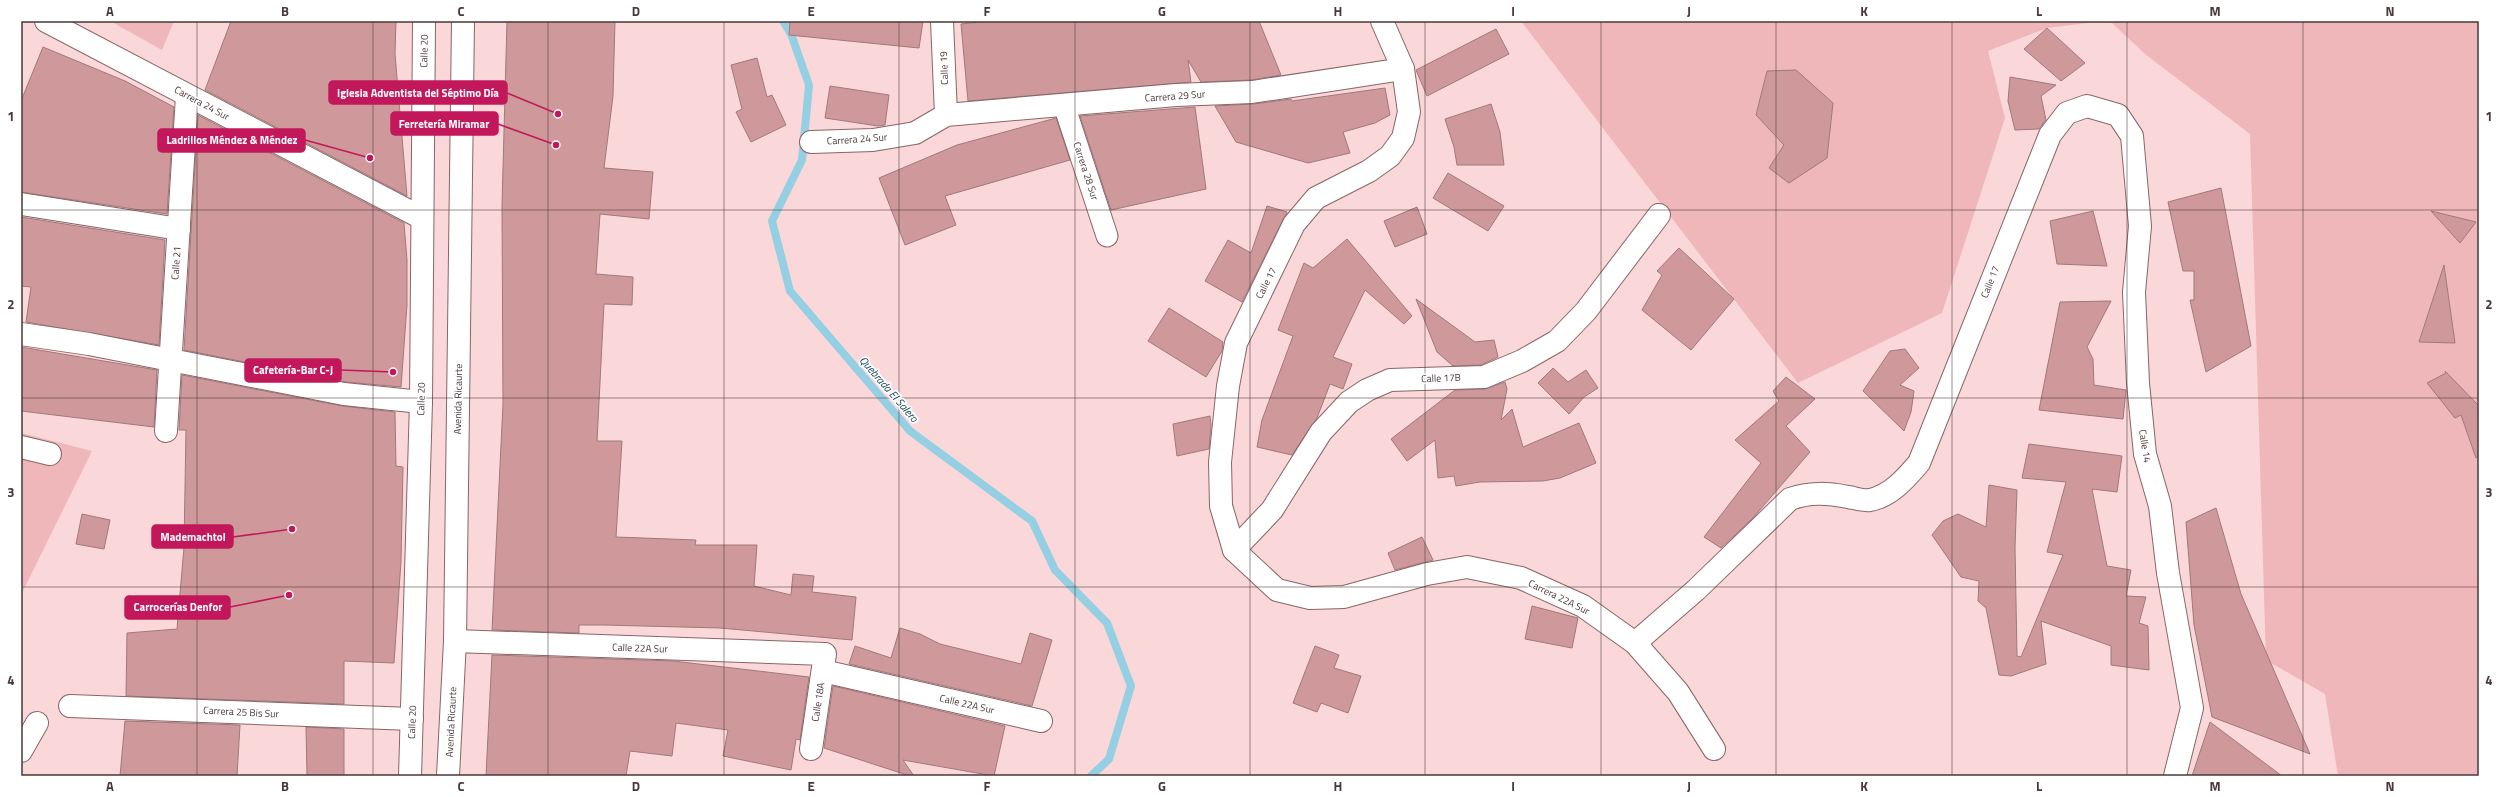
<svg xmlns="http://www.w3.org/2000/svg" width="2500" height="797" font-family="'Titillium Web',sans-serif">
	<rect width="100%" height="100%" fill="#fad7d8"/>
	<!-- green -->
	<g fill="#efb7b9">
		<path d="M110 21H174L162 50Z"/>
		<path d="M1521 21H2104L2047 28 1988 51 2005 118 1942 313 1798 383Z"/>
		<path d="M2110 21H2479V776H2338L2325 694 2266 660 2250 134 2145 54Z"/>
		<path d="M21 433 92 451 21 595Z"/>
	</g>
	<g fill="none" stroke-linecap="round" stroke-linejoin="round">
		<!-- stream -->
		<path stroke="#95cfe3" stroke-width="8" d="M783 21 791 34 809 85 802 160 772 221 790 291 910 431 1032 521 1055 570 1107 623 1131 686 1109 759 1091 776"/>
	</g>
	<!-- building -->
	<g fill="#cf999b" stroke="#a0797b">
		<path d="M231 21H396L395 54 407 196 205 90Z"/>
		<path d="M507 21H615L613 96 604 168 653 172 649 219 600 214 596 274 633 277 632 305 604 304 597 441H622L616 537 696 540 695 545H757L754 586 791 595 793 574 814 576 812 592 856 597 852 640 720 628 604 625H579V633L492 630 503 404 502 205Z"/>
		<path d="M790 21H923L919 48 789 35Z"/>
		<path d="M989 21H1259L1281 75 1251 80 1201 82 1188 60 1191 82 968 101 961 24Z"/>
		<path d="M2047 28 2085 63 2061 81 2024 49Z"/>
		<path d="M1496 29 1509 54 1427 96 1416 70Z"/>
		<path d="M43 47 125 81 174 107 167 214 21 192V101Z"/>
		<path d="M757 58 767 97 772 95 786 125 751 142 736 112 742 109 731 65Z"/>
		<path d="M1796 70 1833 103 1827 158 1789 183 1769 168 1784 145 1756 115 1767 71Z"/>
		<path d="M2010 77 2056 85 2041 96 2046 120 2039 129 2015 130 2008 101Z"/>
		<path d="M830 86 889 95 885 125 878 126 825 118Z"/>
		<path d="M1385 88 1390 115 1375 123 1343 132 1350 153 1308 163 1236 142 1215 106 1254 104 1291 99 1292 101Z"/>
		<path d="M1491 104 1500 132 1504 165H1457L1454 147 1445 119Z"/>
		<path d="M1195 107 1206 189 1111 210 1080 116Z"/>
		<path d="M198 115 404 223 407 260V305L401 387 346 382 184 350Z"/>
		<path d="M1056 118 1070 160 945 196 956 225 905 245 879 178 957 145Z"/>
		<path d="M1448 173 1504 206 1488 231 1433 198Z"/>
		<path d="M2221 188 2251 346 2206 372 2190 300H2194V271H2183L2168 202Z"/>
		<path d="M1267 206 1287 212 1242 302 1205 281 1228 240 1251 253Z"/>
		<path d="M1417 207 1427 234 1395 247 1384 221Z"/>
		<path d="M2093 211 2107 266 2057 264 2050 221Z"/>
		<path d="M2431 211 2476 222 2460 243Z"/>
		<path d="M21 217 165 240 159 345 26 322 31 287 21 286Z"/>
		<path d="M1347 239 1412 316 1404 324 1365 290 1333 357 1352 364 1343 389 1330 384 1317 418 1292 455 1257 447 1262 420 1293 336 1278 330 1304 263 1313 268Z"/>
		<path d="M1679 248 1734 299 1691 350 1642 310 1662 275 1657 271Z"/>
		<path d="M2444 265 2455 343 2419 342Z"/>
		<path d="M1416 299 1475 342 1494 340 1498 357 1481 365 1453 366 1437 352Z"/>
		<path d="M2111 301 2087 347 2093 359 2094 385 2126 390 2123 419 2039 410 2060 302Z"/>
		<path d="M1169 308 1223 342 1222 351 1206 377 1148 341Z"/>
		<path d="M21 347 157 370 154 427 21 411Z"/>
		<path d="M1905 349 1919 368 1900 385 1914 391 1911 412 1904 431 1863 391 1890 351Z"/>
		<path d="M1553 368 1568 382 1586 370 1598 388 1584 397 1569 414 1538 383Z"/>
		<path d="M2445 371 2479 406 2478 457 2476 458 2461 415 2455 418 2427 383 2446 373Z"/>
		<path d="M182 375 342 406 395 412 396 466 403 467 401 561 394 663 344 661V704L126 696 127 633 177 629 184 547 186 430H179Z"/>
		<path d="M1786 377 1815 399 1786 426 1810 452 1752 519 1721 548 1704 537 1761 463 1735 440 1779 401 1773 391Z"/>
		<path d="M1505 382 1507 389 1501 420 1512 409 1523 447 1579 423 1596 463 1560 478 1543 481 1480 482 1456 486 1454 476 1438 478 1435 440 1407 461 1391 439 1455 390 1485 389Z"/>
		<path d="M1210 416 1211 425 1209 449 1177 456 1173 424Z"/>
		<path d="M2029 444 2122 456 2117 492 2092 489 2107 566 2131 570 2126 596 2146 597 2139 623 2148 626 2149 670 2111 665V646L2041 621 2046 664 2011 676 1999 675 1986 608 1978 601 1979 581 1961 577 1932 535 1943 521 1958 514 1986 527 1989 485 2017 490 2015 547 2017 656 2021 657 2063 555 2047 552 2066 482 2022 478Z"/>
		<path d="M2216 508 2241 594 2310 754 2212 717 2194 625 2186 522Z"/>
		<path d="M82 514 110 520 104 549 76 544Z"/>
		<path d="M1422 537 1433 560 1395 570 1388 553Z"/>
		<path d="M1532 606 1578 618 1572 648 1525 639Z"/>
		<path d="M900 628 920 634 940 644 1021 664 1030 633 1052 640 1032 706 849 664 855 646 891 658Z"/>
		<path d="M1315 646 1339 655 1334 668 1361 676 1348 713 1321 703 1317 712 1293 703Z"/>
		<path d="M492 655 673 661 809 677 800 740 796 739 791 770 723 756 728 730 676 723 672 756 630 751 626 776H486Z"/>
		<path d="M833 686 1005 726 994 776 903 760 914 776H910L824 748Z"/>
		<path d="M125 721 240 725 237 776H120Z"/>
		<path d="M2210 722 2282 776H2192Z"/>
		<path d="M306 727 344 729V776H307Z"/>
	</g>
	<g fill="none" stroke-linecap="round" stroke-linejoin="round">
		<defs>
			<path id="pedestrian" d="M1064 105 1107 236"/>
			<g id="minor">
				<path d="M46 21 422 218"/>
				<path d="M942 21 946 115"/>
				<path d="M1382 21 1403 69 1409 112 1403 138 1390 156 1369 171 1316 198 1294 224 1236 343 1228 386 1220 462 1221 506 1234 550 1277 590 1310 598 1344 597 1427 574 1467 567 1521 578 1583 606 1635 643 1678 692 1714 749"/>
				<path d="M811 142 873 140 915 133 946 115 1176 95 1252 92 1403 69"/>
				<path d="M21 204 179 229"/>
				<path d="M21 334 89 344 344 394 421 402"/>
				<path d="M166 431 187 96"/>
				<path d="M21 447 50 454"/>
				<path d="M1234 550 1272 510 1321 432 1349 402 1367 390 1390 380 1484 377 1522 361 1557 341 1586 311 1659 215"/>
				<path d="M455 641 825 654 811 749"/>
				<path d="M1635 643 1696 590 1790 499C1810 492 1827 493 1848 497 1855 498 1863 501 1870 500 1891 496 1906 478 1919 463L2050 135 2067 113 2087 106 2118 115 2132 136 2140 226 2134 292 2138 383 2145 454 2160 506 2168 573 2192 708 2175 776"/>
				<path d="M823 671 1041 721"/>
				<path d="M70 706 412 719"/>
				<path d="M21 751 37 723"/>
			</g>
			<g id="primary">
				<path d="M410 776 421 402 424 21"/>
				<path d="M448 776 455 641 463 21"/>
			</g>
		</defs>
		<!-- pedestrian casing -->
		<use href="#pedestrian" stroke="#8a6567" stroke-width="23"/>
		<!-- minor casing -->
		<use href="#minor" stroke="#8a6567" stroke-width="24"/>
		<!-- primary casing -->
		<use href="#primary" stroke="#8a6567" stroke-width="24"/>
		<!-- pedestrian -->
		<use href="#pedestrian" stroke="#fff" stroke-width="21"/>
		<!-- minor -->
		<use href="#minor" stroke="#fff" stroke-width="22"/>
		<!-- primary -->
		<use href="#primary" stroke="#fff" stroke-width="22"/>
	</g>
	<!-- grid -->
	<path fill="none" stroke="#493839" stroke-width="1" stroke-opacity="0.55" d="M197 21V776M373 21V776M548 21V776M724 21V776M899 21V776M1075 21V776M1250 21V776M1425 21V776M1601 21V776M1776 21V776M1952 21V776M2127 21V776M2303 21V776M21 210H2479M21 398H2479M21 587H2479"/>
	<g text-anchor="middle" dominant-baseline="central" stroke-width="3.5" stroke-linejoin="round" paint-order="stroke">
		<!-- street labels -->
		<g font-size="10" fill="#493839" stroke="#fff">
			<text transform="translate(424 51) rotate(-89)">Calle 20</text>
			<text transform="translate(944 68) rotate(-92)">Calle 19</text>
			<text transform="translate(1175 96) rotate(-4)">Carrera 29 Sur</text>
			<text transform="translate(202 103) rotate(28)">Carrera 24 Sur</text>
			<text transform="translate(857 139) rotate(-4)">Carrera 24 Sur</text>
			<text transform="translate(1086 171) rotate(72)">Carrera 28 Sur</text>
			<text transform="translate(176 263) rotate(-86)">Calle 21</text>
			<text transform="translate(1990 282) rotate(-68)">Calle 17</text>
			<text transform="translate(1266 283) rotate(-63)">Calle 17</text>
			<text transform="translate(1441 378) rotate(-2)">Calle 17B</text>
			<text transform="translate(421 399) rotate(-89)">Calle 20</text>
			<text transform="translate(458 399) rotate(-89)">Avenida Ricaurte</text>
			<text transform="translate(2145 446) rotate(81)">Calle 14</text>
			<text transform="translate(1559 597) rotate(26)">Carrera 22A Sur</text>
			<text transform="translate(640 648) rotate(2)">Calle 22A Sur</text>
			<text transform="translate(818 702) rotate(-81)">Calle 18A</text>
			<text transform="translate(967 704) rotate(13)">Calle 22A Sur</text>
			<text transform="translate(241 712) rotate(3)">Carrera 25 Bis Sur</text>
			<text transform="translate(412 722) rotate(-88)">Calle 20</text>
			<text transform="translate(451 722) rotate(-87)">Avenida Ricaurte</text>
		</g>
		<!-- water labels -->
		<g font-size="11" font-style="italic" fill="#0c404f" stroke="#fff">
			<text transform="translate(889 389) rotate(49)">Quebrada El Salero</text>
		</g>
	</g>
	<!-- callouts -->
	<path fill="none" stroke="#c2185b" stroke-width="1.5" d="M558 114L507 93M556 145L498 124M370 158L305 140M393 372L341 370M292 529L233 537M289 595L230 607"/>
	<g fill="#c2185b" stroke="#fff" stroke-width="1.5">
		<circle cx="558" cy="114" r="4"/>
		<circle cx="556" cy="145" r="4"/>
		<circle cx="370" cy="158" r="4"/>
		<circle cx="393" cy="372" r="4"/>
		<circle cx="292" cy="529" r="4"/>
		<circle cx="289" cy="595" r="4"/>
	</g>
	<g fill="#c2185b" stroke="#c2185b" stroke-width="1.5">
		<rect x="329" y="81" width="178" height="23" rx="4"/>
		<rect x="391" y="112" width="107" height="23" rx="4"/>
		<rect x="158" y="129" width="147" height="23" rx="4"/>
		<rect x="245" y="359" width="96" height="23" rx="4"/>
		<rect x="152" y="525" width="81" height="23" rx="4"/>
		<rect x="125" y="596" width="105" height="23" rx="4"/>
	</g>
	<g font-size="11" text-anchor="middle" font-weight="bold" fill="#fff">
		<text x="418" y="97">Iglesia Adventista del Séptimo Día</text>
		<text x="444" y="128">Ferretería Miramar</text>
		<text x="232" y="144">Ladrillos Méndez &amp; Méndez</text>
		<text x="293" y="374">Cafetería-Bar C-J</text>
		<text x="193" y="541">Mademachtol</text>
		<text x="178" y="611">Carrocerías Denfor</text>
	</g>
	<!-- border -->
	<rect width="2500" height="797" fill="none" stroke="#ffffff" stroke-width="44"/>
	<rect x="22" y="22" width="2456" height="753" fill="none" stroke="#493839" stroke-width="1.5"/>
	<g font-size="13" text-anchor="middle" font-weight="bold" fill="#493839">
		<text x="110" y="16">A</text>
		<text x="285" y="16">B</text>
		<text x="461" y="16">C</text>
		<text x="636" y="16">D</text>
		<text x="811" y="16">E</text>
		<text x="987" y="16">F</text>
		<text x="1162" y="16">G</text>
		<text x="1338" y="16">H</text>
		<text x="1513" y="16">I</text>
		<text x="1689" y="16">J</text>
		<text x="1864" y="16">K</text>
		<text x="2039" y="16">L</text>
		<text x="2215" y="16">M</text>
		<text x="2390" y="16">N</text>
		<text x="11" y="121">1</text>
		<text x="2489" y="121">1</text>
		<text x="11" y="309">2</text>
		<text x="2489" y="309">2</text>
		<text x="11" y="497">3</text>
		<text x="2489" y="497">3</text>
		<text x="11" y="685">4</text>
		<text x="2489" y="685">4</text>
		<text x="110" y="791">A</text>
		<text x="285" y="791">B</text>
		<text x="461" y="791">C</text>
		<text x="636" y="791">D</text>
		<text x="811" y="791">E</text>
		<text x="987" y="791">F</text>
		<text x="1162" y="791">G</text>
		<text x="1338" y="791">H</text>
		<text x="1513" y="791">I</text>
		<text x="1689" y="791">J</text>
		<text x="1864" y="791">K</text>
		<text x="2039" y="791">L</text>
		<text x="2215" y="791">M</text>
		<text x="2390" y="791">N</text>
	</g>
</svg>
